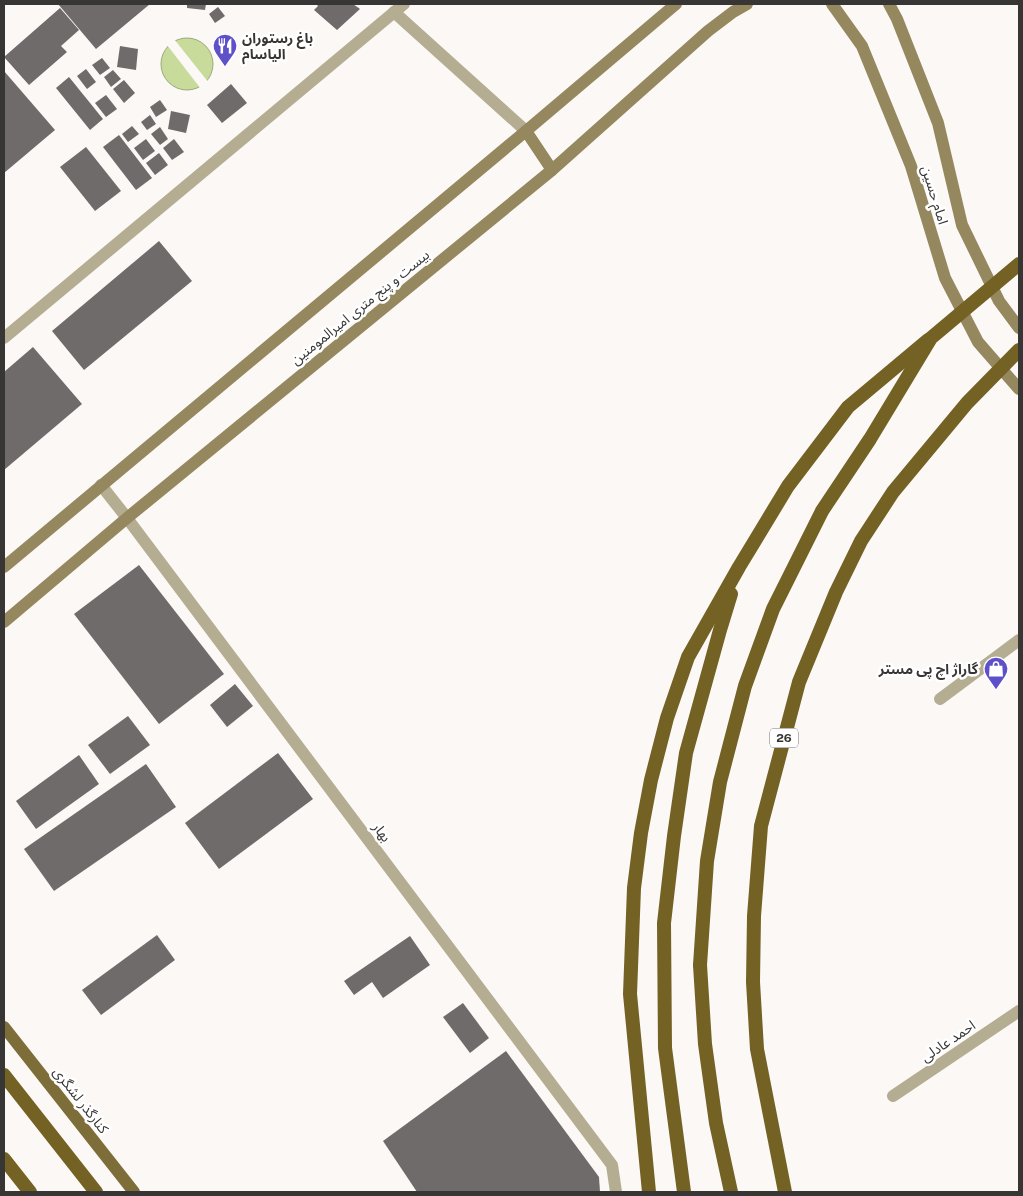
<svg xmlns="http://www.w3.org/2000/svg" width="1023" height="1196" font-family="'Public Sans','Noto Sans Arabic',sans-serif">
	<rect width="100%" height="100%" fill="#fbf8f6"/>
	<!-- water -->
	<circle fill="#c8db9b" stroke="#9caa7c" cx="187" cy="64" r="26"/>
	<!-- pier -->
	<path fill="#fbf8f6" d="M174 39 209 83 201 89 167 45Z"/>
	<!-- building -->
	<g fill="#6f6b6a">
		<path d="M58 4H150L96 49Z"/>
		<path d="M187 4H206L205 10 187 8Z"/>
		<path d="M316 4H353L360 9 337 30 314 10 318 6Z"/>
		<path d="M218 7 225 16 215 23 209 14Z"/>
		<path d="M60 8 79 30 61 46 67 52 29 85 4 57Z"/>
		<path d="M120 46 138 49 136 70 117 67Z"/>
		<path d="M102 58 110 68 100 75 92 65Z"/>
		<path d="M86 69 96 82 87 89 77 76Z"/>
		<path d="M113 70 121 79 111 87 104 77Z"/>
		<path d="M4 71 55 130 4 173Z"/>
		<path d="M69 77 103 119 90 130 56 88Z"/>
		<path d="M124 80 135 93 124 103 113 89Z"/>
		<path d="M231 84 247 103 222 123 207 105Z"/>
		<path d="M106 95 117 109 106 117 95 103Z"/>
		<path d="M160 100 167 110 156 117 150 107Z"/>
		<path d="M171 111 190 115 186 133 168 129Z"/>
		<path d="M150 115 156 124 147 130 141 122Z"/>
		<path d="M132 126 139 134 128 142 122 134Z"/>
		<path d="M160 127 168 139 160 145 151 134Z"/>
		<path d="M119 135 152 178 136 190 103 147Z"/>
		<path d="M146 139 155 151 143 160 134 148Z"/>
		<path d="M174 139 184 152 172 160 163 148Z"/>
		<path d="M86 147 121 191 95 211 60 167Z"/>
		<path d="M159 153 168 165 155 175 146 163Z"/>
		<path d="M159 241 192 281 84 370 52 331Z"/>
		<path d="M33 347 82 404 4 470V372Z"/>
		<path d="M139 565 224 674 159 724 74 614Z"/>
		<path d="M235 684 253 706 227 727 210 705Z"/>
		<path d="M128 716 150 745 110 774 88 745Z"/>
		<path d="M278 753 313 799 219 869 185 823Z"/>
		<path d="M79 755 99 784 36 829 16 801Z"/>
		<path d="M146 764 176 807 54 891 24 849Z"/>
		<path d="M157 935 175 960 101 1015 82 990Z"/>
		<path d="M410 936 430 965 383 998 372 982 354 995 344 981Z"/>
		<path d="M463 1003 489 1038 470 1053 443 1017Z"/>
		<path d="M506 1051 599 1177 600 1192H417L383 1141Z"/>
	</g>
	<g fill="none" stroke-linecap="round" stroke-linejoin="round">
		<!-- service -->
		<g stroke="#b5ad92" stroke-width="12">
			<path d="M394 12 526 131"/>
			<path d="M101 485 127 518"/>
		</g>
		<!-- minor -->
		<g stroke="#b5ad92" stroke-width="12">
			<path d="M4 338 404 4"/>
			<path d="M127 518 612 1165 616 1192"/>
			<path d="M940 699 1019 640"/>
			<path d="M893 1096 1019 1011"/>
		</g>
		<!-- secondary -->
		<g stroke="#95885f" stroke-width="12">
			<path d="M832 4 862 46 911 166 945 278 978 342 1019 389"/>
			<path d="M889 4 897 19 938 123 962 225 999 301 1019 328"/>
			<path d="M526 131 552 170"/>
			<path d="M4 567 526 131 676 4"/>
			<path d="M4 622 127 518 552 170 708 31 733 12 747 4"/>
		</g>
		<!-- primary -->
		<path stroke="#7d6e39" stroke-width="12" d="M4 1027 134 1192"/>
		<!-- trunk -->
		<g stroke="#736224" stroke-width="14">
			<path d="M700 965 705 1044 716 1123 731 1192"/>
			<path d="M4 1075 96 1192"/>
			<path d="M4 1159 30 1192"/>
			<path d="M649 1192 630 994 634 888 641 833 651 780 667 718 688 657 739 567 788 486 848 407 928 340"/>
			<path d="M684 1192 665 1048 664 923 674 836 686 753 720 630 731 594"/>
		</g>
		<!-- trunk-bridge -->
		<g stroke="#736224" stroke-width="14">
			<path d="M700 965 707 861 720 782 745 686 773 609 822 511 870 439 931 338 1019 264"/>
			<path d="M785 1192 757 1049 753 982 754 916 761 826 799 682 836 592 861 541 893 492 967 403 1019 350"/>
		</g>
	</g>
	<!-- icons -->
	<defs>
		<symbol id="restaurant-pin" viewBox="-11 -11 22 30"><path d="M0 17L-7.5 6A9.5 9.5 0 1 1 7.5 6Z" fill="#5e50c9" stroke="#fff"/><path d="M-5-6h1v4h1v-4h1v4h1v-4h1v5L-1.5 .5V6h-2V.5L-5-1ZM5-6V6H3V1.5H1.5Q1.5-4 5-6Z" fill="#fff"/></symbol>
		<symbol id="shop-pin" viewBox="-11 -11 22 30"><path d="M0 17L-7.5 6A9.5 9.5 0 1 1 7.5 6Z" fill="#5e50c9" stroke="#fff"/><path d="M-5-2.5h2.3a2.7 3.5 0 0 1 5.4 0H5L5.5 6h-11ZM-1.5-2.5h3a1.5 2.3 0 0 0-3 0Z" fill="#fff"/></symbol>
	</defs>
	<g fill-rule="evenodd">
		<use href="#restaurant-pin" x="211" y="32" width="28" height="38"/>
		<use href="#shop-pin" x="982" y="655" width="28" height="38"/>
	</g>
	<g text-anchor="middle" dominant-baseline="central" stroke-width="5" stroke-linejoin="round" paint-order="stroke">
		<!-- shield labels -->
		<rect fill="#fff" stroke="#737272" stroke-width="1" x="770" y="728.5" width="28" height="19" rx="4"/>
		<g font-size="12" font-weight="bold" fill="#373635">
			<text x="784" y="738">26</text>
		</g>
		<!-- poi labels -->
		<g font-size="14" font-weight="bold" fill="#373635" stroke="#fff" text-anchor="start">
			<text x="242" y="38">باغ رستوران<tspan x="242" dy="16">الیاسام</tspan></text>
			<text x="978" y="669" text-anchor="end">گاراژ اچ پی مستر</text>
		</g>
		<!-- street labels -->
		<g font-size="14" fill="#373635" stroke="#fff">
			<text transform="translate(935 195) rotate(73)">امام حسین</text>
			<text transform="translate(360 307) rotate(-39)">بیست و پنج متری امیرالمومنین</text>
			<text transform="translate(382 832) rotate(53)">بهار</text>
			<text transform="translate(948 1041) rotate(-34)">احمد عادلی</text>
			<text transform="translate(81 1100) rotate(52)">کنارگذر لشگری</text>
		</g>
	</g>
	<!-- border -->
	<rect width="1023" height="1196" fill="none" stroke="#373635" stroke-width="10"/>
</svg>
